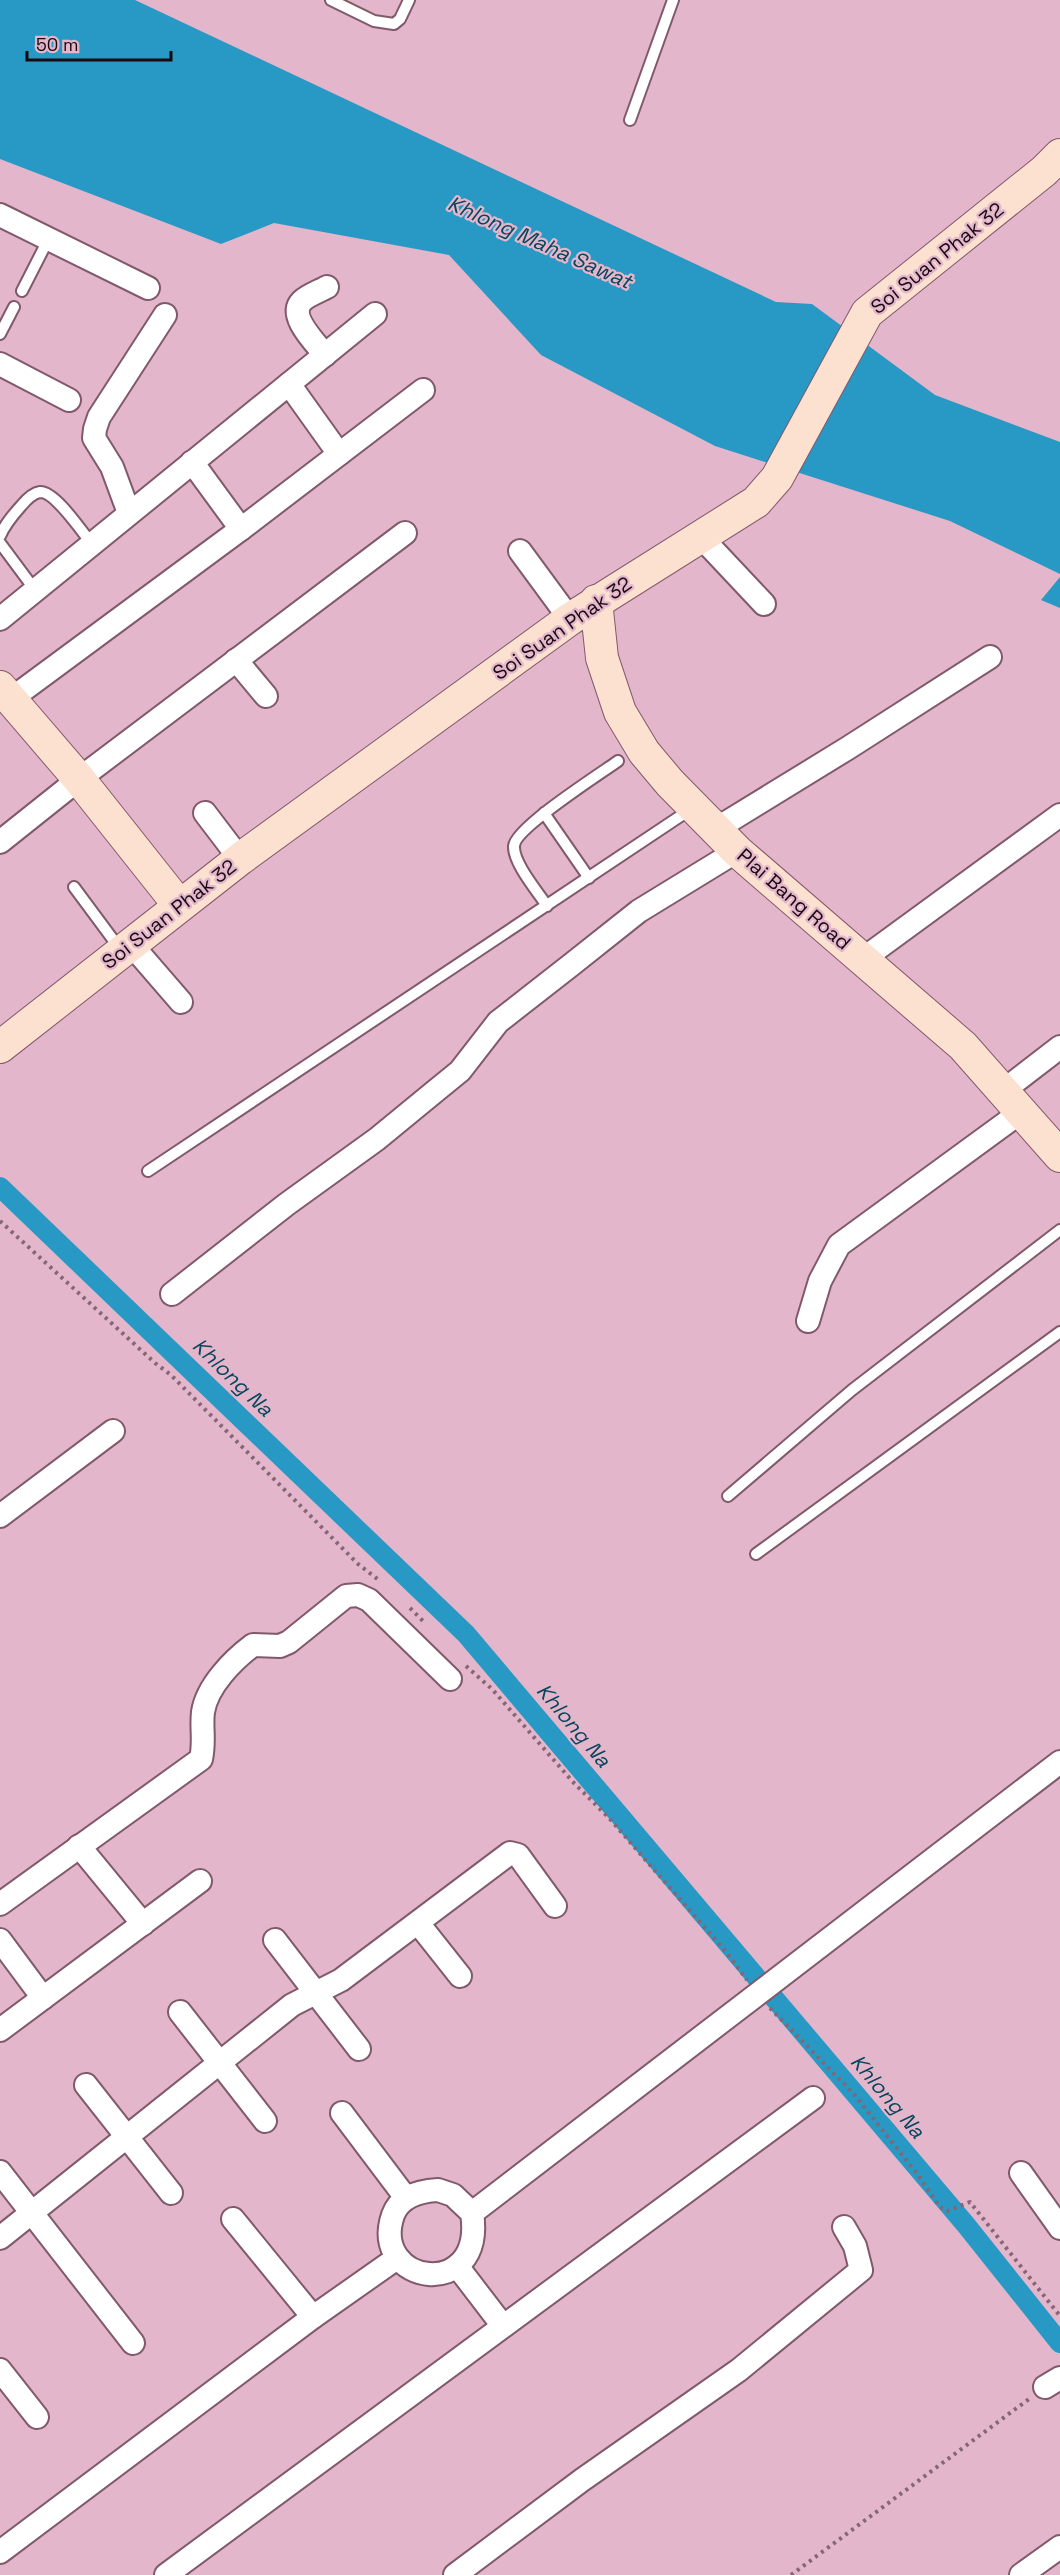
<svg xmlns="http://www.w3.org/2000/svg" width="1060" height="2575" font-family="'Space Grotesk',sans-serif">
	<rect width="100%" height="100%" fill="#e3b6cb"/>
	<!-- water -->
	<g fill="#2799c4">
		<path d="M0 0H135L776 302 812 304 935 395 1060 442V574L950 521 715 446 541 355 449 255 274 223 221 244 0 159Z"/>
		<path d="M1060 577V608L1041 600Z"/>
	</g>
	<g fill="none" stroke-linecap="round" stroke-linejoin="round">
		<!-- canal -->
		<path stroke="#2799c4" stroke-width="20" d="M0 1187 466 1634 966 2225 1060 2343"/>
		<defs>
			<g id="lane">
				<path d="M331 0 374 21 394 24 400 19 409 0"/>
				<path d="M630 120 673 0"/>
				<path d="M22 291 49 238"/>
				<path d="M0 334 14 307"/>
				<path d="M0 536C5 524 13 515 21 506 26 500 33 493 40 492 55 491 82 532 92 544"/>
				<path d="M0 543 35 590"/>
				<path d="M544 813 589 878"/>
				<path d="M74 887 120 949"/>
				<path d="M547 906C538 892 513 863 514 846 515 828 600 774 618 761"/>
				<path d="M148 1171 691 809"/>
				<path d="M728 1496 852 1390 1060 1230"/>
				<path d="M756 1554 1060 1332"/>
			</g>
			<g id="street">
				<path d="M0 215 148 288"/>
				<path d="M325 355C316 343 287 316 302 301 308 295 320 291 327 287"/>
				<path d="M0 364 69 400"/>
				<path d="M289 384 339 454"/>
				<path d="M192 462 241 529"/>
				<path d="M129 513 112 467 94 438 95 429 99 417 165 315"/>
				<path d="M701 537 764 604"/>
				<path d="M520 551 570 619"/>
				<path d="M0 619 375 314"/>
				<path d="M236 660 266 696"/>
				<path d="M11 699 241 529 423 390"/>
				<path d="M205 813 240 859"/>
				<path d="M716 829 848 748 990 657"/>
				<path d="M0 842 79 779 405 533"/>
				<path d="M130 943 181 1002"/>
				<path d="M863 959 1060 815"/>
				<path d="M1003 1091 1060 1047"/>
				<path d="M172 1294 287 1204 377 1139 433 1093 460 1071 498 1022 571 965 639 911 737 851"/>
				<path d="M808 1321 820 1281 839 1245 1021 1112"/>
				<path d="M0 1516 113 1431"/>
				<path d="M79 1846 143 1924"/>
				<path d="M0 1904 201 1759C205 1741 201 1728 203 1712 207 1686 233 1660 253 1645L280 1646 289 1642 346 1596 358 1595 369 1600 450 1679"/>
				<path d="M418 1923 460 1976"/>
				<path d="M0 1940 43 1998"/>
				<path d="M275 1940 359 2049"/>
				<path d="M180 2012 265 2121"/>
				<path d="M0 2030 200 1881"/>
				<path d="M86 2085 171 2193"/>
				<path d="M342 2113 406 2198"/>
				<path d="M0 2172 133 2343"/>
				<path d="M1021 2173 1060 2228"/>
				<path d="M438 2190 453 2195 472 2213C486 2303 369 2285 393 2215 400 2196 419 2191 438 2190Z"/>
				<path d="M472 2213 1060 1762"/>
				<path d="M233 2219 313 2317"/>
				<path d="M0 2238 292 2005 341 1980 510 1853 518 1855 555 1906"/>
				<path d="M457 2266 503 2326"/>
				<path d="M0 2370 37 2417"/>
				<path d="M1045 2387 1060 2378"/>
				<path d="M0 2552 313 2317 397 2258"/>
				<path d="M166 2575 813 2098"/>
				<path d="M455 2575 582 2480 739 2370 861 2270 855 2246 844 2227"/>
				<path d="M1021 2575 1060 2547"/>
			</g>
			<g id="secondary">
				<path d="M596 601 602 658 620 712 644 752 670 783 737 851 963 1046 1060 1156"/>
				<path d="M0 687 79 779 179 905"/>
				<path d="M0 1047 240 859 570 619 756 502 777 478 867 313 1044 171 1060 155"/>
			</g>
		</defs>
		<!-- lane casing -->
		<use href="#lane" stroke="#80596b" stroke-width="14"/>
		<!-- street casing -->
		<use href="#street" stroke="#80596b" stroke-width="26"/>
		<!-- secondary casing -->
		<use href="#secondary" stroke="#80596b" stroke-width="34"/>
		<!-- path -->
		<g stroke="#846674" stroke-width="4" stroke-dasharray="3 4.5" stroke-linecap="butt">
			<path d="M0 1221 155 1363 171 1375 358 1564 380 1581"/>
			<path d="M410 1608 424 1622"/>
			<path d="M466 1666 492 1689 573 1782 609 1818 727 1953 747 1980"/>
			<path d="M770 2008 853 2093 915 2171 940 2207 947 2211 970 2202 1060 2316"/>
			<path d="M791 2575 1029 2399"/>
		</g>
		<!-- lane -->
		<use href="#lane" stroke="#fff" stroke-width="10"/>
		<!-- street -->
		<use href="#street" stroke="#fff" stroke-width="22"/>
		<!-- secondary -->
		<use href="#secondary" stroke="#fce1d1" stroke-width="32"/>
	</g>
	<g text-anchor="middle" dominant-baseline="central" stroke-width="4.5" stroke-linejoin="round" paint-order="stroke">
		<!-- street labels -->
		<g font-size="20" fill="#180a11" stroke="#e3b6cb">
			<text transform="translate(937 258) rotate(-39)">Soi Suan Phak 32</text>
			<text transform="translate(562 628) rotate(-35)">Soi Suan Phak 32</text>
			<text transform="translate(794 899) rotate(41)">Plai Bang Road</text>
			<text transform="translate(169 914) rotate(-38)">Soi Suan Phak 32</text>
		</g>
		<!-- water labels -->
		<g font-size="21" font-style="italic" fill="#07465d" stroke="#e3b6cb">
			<text transform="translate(540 242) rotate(24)">Khlong Maha Sawat</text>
			<text transform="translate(233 1377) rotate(44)">Khlong Na</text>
			<text transform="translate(574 1725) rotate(50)">Khlong Na</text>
			<text transform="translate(888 2096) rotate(50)">Khlong Na</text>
		</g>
	</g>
	<!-- scale -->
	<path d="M27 51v9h144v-9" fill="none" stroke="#180a11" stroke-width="3"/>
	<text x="36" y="51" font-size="18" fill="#180a11" stroke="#e3b6cb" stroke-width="4.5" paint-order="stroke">50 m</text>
</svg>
